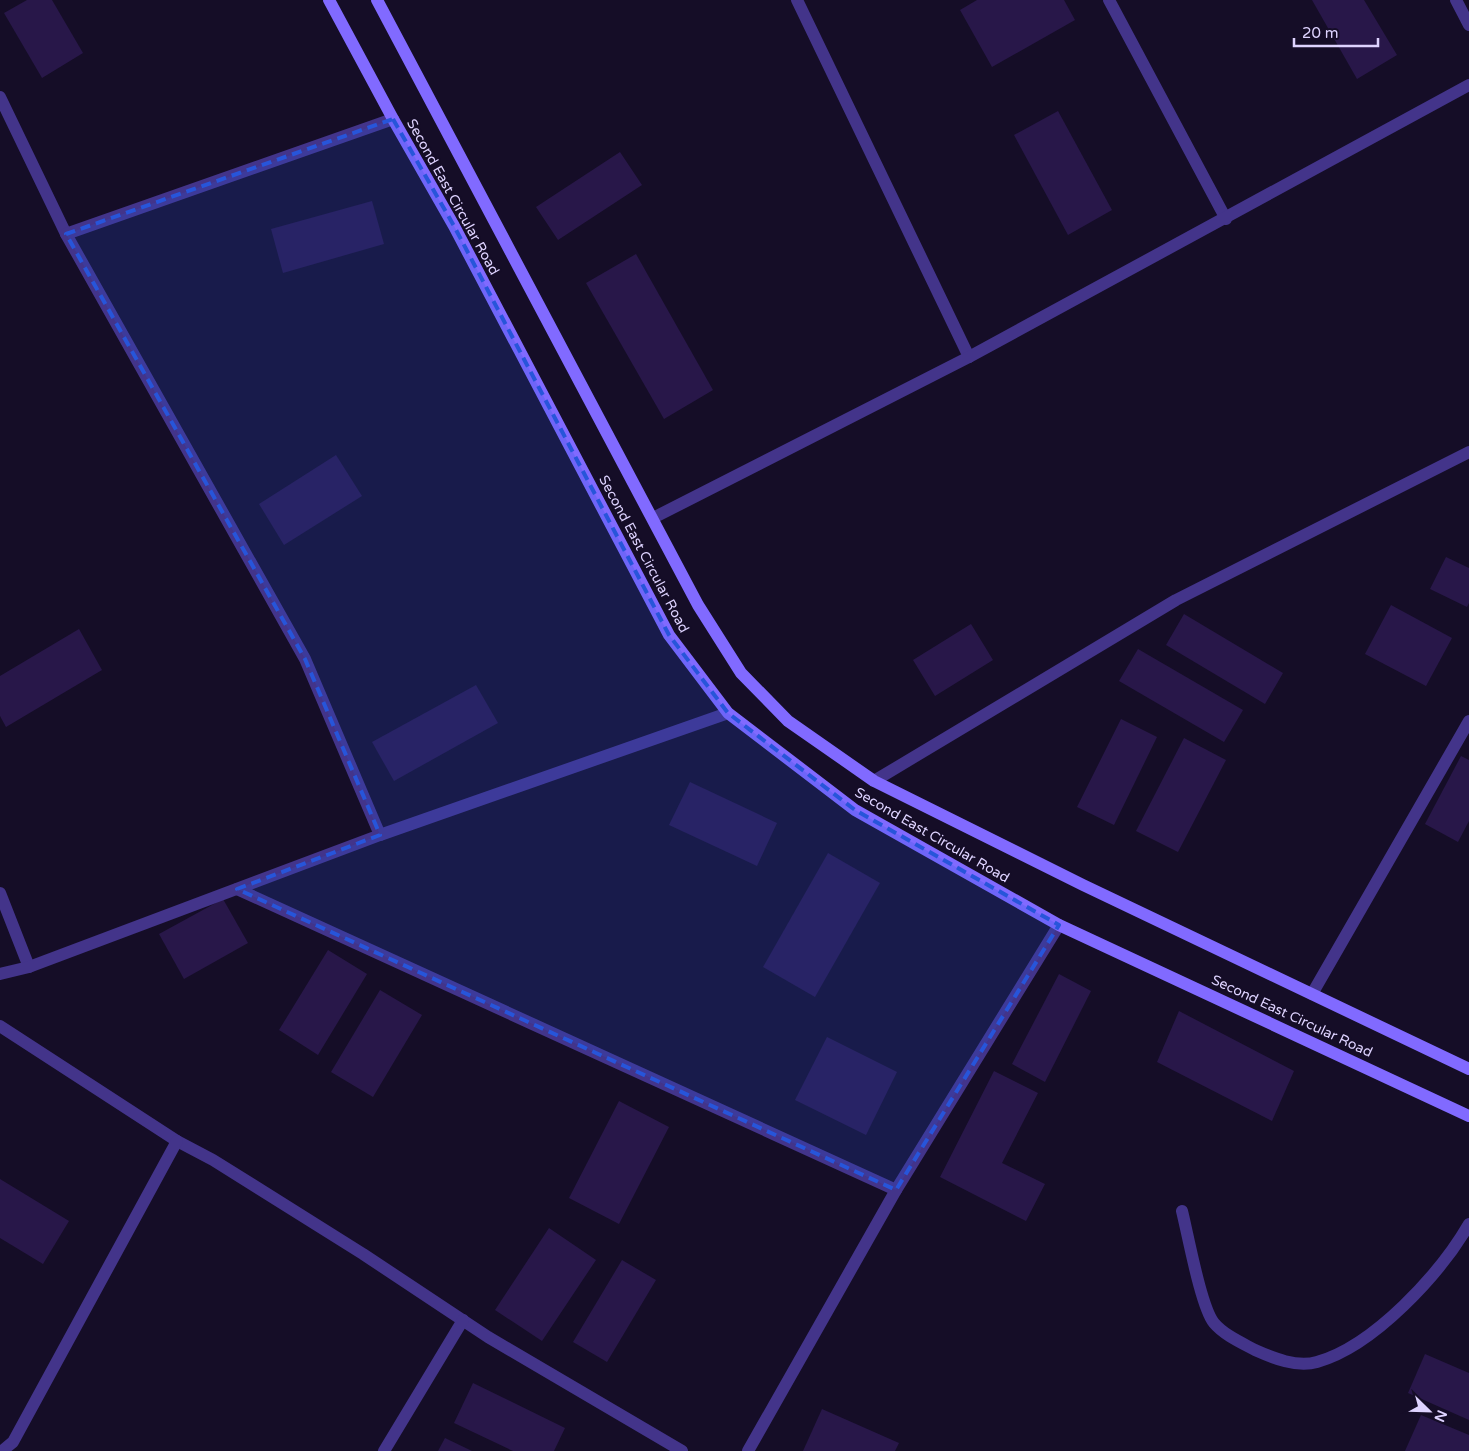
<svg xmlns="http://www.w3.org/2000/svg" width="1469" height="1451" font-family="'Varela Round',sans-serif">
	<rect width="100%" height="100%" fill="#150d27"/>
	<!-- building -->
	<g fill="#281749">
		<path d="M27 0H52L83 53 42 78 4 13Z"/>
		<path d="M977 0H1064L1075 20 992 67 960 10Z"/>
		<path d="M1312 0H1364L1397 55 1357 79Z"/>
		<path d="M1058 111 1112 210 1068 235 1014 135Z"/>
		<path d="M620 152 642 185 558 240 536 207Z"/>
		<path d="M372 201 384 244 283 273 271 229Z"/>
		<path d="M636 254 713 390 664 419 586 283Z"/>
		<path d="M336 455 362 496 284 545 259 504Z"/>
		<path d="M1446 557 1469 568V603L1467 607 1430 589Z"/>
		<path d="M1391 605 1452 638 1426 686 1365 654Z"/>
		<path d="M1184 614 1283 673 1265 704 1166 645Z"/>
		<path d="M971 624 993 660 935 696 913 660Z"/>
		<path d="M79 629 102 670 6 727 0 716V676Z"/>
		<path d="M1138 649 1243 710 1224 742 1119 681Z"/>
		<path d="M476 685 498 723 394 781 372 742Z"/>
		<path d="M1121 719 1157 737 1114 825 1077 807Z"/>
		<path d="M1184 738 1226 760 1178 852 1136 831Z"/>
		<path d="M1461 756 1469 760V821L1458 842 1425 824Z"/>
		<path d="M690 782 777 823 757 866 669 825Z"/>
		<path d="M828 853 880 883 815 997 763 967Z"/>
		<path d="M223 899 248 943 184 979 159 934Z"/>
		<path d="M328 950 367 974 318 1055 279 1030Z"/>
		<path d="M1059 974 1091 991 1045 1082 1012 1064Z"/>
		<path d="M380 990 422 1015 373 1097 331 1072Z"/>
		<path d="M1179 1011 1294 1071 1272 1121 1157 1062Z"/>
		<path d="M827 1037 897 1072 866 1135 795 1100Z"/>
		<path d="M994 1071 1038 1093 1002 1163 1045 1184 1026 1221 940 1177Z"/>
		<path d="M619 1101 669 1127 619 1224 569 1198Z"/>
		<path d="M0 1179 69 1221 43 1264 0 1238Z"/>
		<path d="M549 1228 596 1260 542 1341 495 1310Z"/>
		<path d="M622 1260 656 1280 607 1362 573 1342Z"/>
		<path d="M1425 1354 1469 1373V1420L1408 1393Z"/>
		<path d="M473 1383 565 1428 554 1451H513L454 1423Z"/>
		<path d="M822 1409 899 1443 895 1451H803Z"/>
		<path d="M1421 1415 1469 1435V1451H1405Z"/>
		<path d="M445 1438 472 1451H438Z"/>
	</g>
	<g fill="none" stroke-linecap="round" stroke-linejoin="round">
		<!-- service -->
		<path stroke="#43348a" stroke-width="12" d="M1182 1211C1188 1235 1201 1307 1214 1323 1224 1335 1242 1343 1255 1350 1273 1358 1297 1368 1317 1362 1374 1346 1440 1274 1469 1224"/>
		<!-- minor -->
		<g stroke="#43348a" stroke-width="12">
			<path d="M797 0 969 357"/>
			<path d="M1109 0 1226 219"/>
			<path d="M1456 0 1469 25"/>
			<path d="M0 97 66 234 305 659 380 835"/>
			<path d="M66 234 393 119"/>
			<path d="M653 518 969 357 1469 85"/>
			<path d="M874 781 1176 600 1469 452"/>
			<path d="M237 889 896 1190"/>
			<path d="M0 893 29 967"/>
			<path d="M0 974 29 967 380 835 728 713"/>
			<path d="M1312 994 1469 721"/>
			<path d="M0 1026 177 1141 213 1160 363 1254 488 1337 682 1451"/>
			<path d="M2 1451 13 1442 177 1141"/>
			<path d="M384 1451 463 1320"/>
			<path d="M748 1451 896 1190 1059 925"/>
		</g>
		<!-- secondary -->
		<g stroke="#816aff" stroke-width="12">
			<path d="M329 0 393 119 454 226 669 635 728 713 855 810 1059 925 1469 1116"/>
			<path d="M377 0 698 605 741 673 788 721 874 781 1083 885 1469 1069"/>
		</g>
	</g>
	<!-- marked area -->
	<path fill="#2755da" fill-opacity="0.2" stroke="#2755da" stroke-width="4" stroke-dasharray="10 6" stroke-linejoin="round" d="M393 119 454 226 669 635 728 713 855 810 1059 925 896 1190 237 889 380 835 305 659 66 234Z"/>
	<g text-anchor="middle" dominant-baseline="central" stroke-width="4" stroke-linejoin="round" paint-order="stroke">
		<!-- street labels -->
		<g font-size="14" fill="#ded3ff" stroke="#150d27">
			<text transform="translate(453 197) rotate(61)">Second East Circular Road</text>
			<text transform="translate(644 554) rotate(62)">Second East Circular Road</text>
			<text transform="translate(932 835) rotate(30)">Second East Circular Road</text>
			<text transform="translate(1292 1016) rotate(25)">Second East Circular Road</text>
		</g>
	</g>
	<!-- north arrow -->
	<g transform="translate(1429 1411) rotate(113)" stroke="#150d27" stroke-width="4" paint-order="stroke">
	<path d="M0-4L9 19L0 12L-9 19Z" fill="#ded3ff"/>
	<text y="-8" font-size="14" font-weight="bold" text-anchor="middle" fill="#ded3ff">N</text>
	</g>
	<!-- scale -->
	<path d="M1294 38v8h84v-8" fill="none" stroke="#ded3ff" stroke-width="2.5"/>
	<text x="1302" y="38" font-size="15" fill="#ded3ff" stroke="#150d27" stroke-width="4" paint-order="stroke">20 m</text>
</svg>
